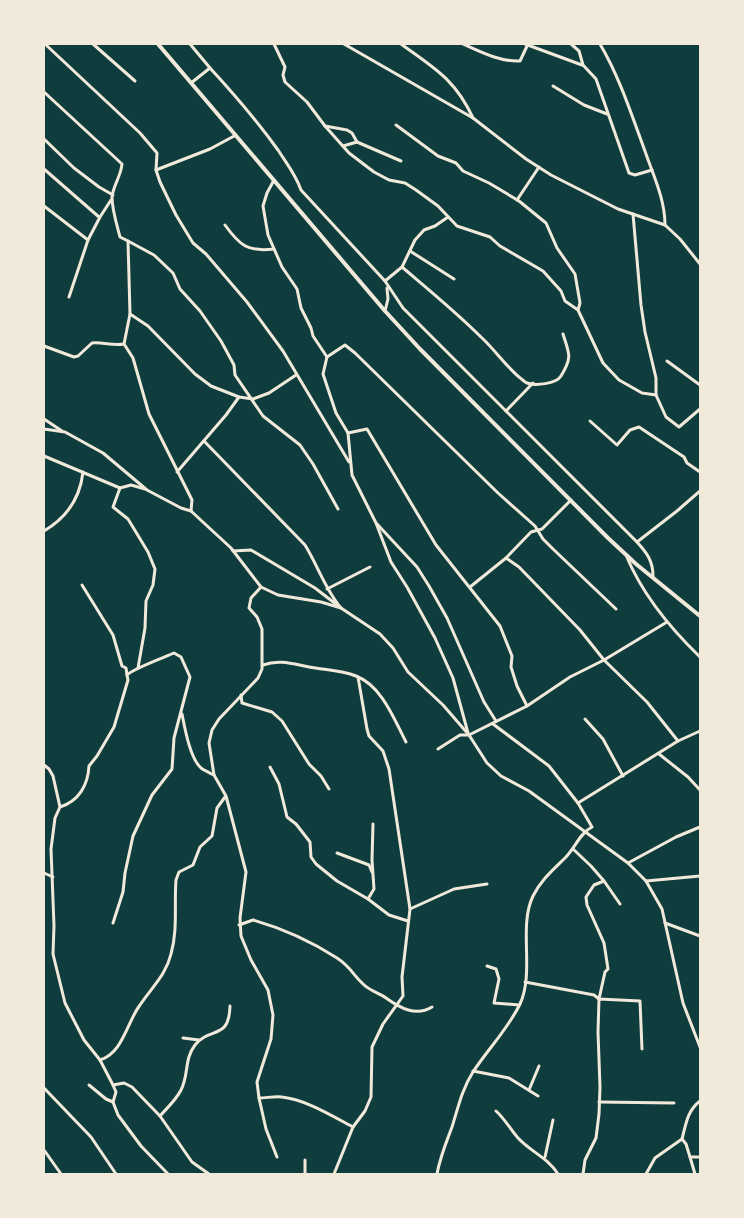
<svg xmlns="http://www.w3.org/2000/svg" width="744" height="1218" font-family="'Work Sans',sans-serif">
	<rect width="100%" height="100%" fill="#0f3d3e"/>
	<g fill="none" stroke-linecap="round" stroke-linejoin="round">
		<!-- minor -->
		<g stroke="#f1e9da" stroke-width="3">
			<path d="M45 44 140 133 157 153 156 170 160 182 176 215 193 243 206 254 247 302 283 351 349 462"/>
			<path d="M93 44 135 81"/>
			<path d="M190 44 210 68"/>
			<path d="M274 44 285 67 283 75 285 82 307 102 325 126 347 130 352 133 357 142 401 161"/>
			<path d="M401 44C434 68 455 79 473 118"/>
			<path d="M463 44C481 52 500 62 520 61L528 44"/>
			<path d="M525 44 582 65"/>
			<path d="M571 44 579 51 583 65 596 79 629 173 635 175 652 170"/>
			<path d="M600 44C620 78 632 116 646 154 654 177 665 200 665 225"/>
			<path d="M191 83 210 68C234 94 257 121 278 150 287 164 296 175 301 190L385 281 403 308 637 542"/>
			<path d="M553 86 584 105 607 114"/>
			<path d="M44 92 122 164C121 176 113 186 112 197 112 210 117 225 120 237L128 241 130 314 124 344 133 358 149 414 192 500 191 511"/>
			<path d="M396 125 438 156 456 163 463 171 489 183 519 201 546 223 557 248 575 274 580 303 578 310"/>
			<path d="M325 126 349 153 374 172 389 180 405 183 416 190 438 206 457 226 490 237 500 246 543 271 561 291 565 301 578 310 603 363 619 380 642 393 656 395"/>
			<path d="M44 139 74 168 99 187 113 195"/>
			<path d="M343 146 357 142"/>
			<path d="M44 169 99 217"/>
			<path d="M156 170 210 149 236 135"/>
			<path d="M274 180 267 193 263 206 268 235 282 267 297 289 301 308 311 328 313 336 327 357 323 374 336 413 348 433 352 475 376 523 391 562 407 587 435 638 453 678 468 733"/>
			<path d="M517 200 539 167"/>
			<path d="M44 206 88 240"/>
			<path d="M633 214 641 305 645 332 656 378V395L666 417 679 427 700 409"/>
			<path d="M225 225C240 246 248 252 274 249"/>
			<path d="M128 241 154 255 173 273 180 289 200 311 221 341 234 365 235 375 263 416 300 445 313 464 338 509"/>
			<path d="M410 251 454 279"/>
			<path d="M402 267C429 290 456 312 481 337 495 350 505 365 519 377 522 379 524 382 527 383 535 386 556 384 561 376 573 356 569 354 563 334"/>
			<path d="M385 281 402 267 415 240 424 230 435 226 448 217"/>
			<path d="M69 297 88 240 100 217 111 200"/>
			<path d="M385 311 388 299 387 288"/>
			<path d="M130 314 148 326 195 374 211 386 239 397 253 399 269 393 296 375"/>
			<path d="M44 346 74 357 78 356 92 343C103 342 113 346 124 344"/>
			<path d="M327 357 345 345 355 353 498 493 535 526 543 539 553 549 616 609"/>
			<path d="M667 361 700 385"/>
			<path d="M506 411 533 383"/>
			<path d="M44 419 62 431"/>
			<path d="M590 421 617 445 630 430 639 427 684 457 687 463 700 472"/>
			<path d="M44 429 65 432 103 453 147 490 181 508 191 511 231 548 261 587 278 595 321 602 341 608 380 634 393 648 408 672 443 705 469 735 487 763 501 776 529 791 628 863 646 881 662 909 683 1003 700 1047"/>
			<path d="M348 433 367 429 436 545 500 626 512 656 511 667 517 686 527 706"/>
			<path d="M204 441 305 545C318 566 325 589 341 608L315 588 251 550 233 551"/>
			<path d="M44 456 120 488 131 485 145 489"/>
			<path d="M177 472 226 415 239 397"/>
			<path d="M120 488 113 507 128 519 148 552 155 569 153 585 146 601 145 628 138 668"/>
			<path d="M377 524 417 567 429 586 447 618 484 702 496 721"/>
			<path d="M44 531C66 518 80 499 83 472"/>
			<path d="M626 555C642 594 670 628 700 657"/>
			<path d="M506 558 531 532 542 529 571 500"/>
			<path d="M653 576C653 561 647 553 637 542L677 511 700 491"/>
			<path d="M82 585 113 635 122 666 126 668 127 675"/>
			<path d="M261 587 251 598 249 608 257 617 262 629V669L258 678 219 719 212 730 209 743 214 775 226 796 246 872 240 918 241 936 251 960 268 990 273 1015 271 1039 257 1082 259 1098 266 1129 277 1157"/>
			<path d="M470 587 506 558 519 567 580 630 604 660 647 702 678 741"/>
			<path d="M327 589 370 567"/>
			<path d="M263 665C279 659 293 664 309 667 325 670 341 670 356 676 382 686 394 719 406 742"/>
			<path d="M241 695 242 703 272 712 282 721 309 764 321 776 329 789"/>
			<path d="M182 714C185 729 190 758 201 768 205 771 210 773 214 775"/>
			<path d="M585 719 603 739 623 776"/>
			<path d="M438 749 460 735H469L527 706 570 677 604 660 667 622"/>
			<path d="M659 754 688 777 700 790"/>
			<path d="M44 765 49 769 53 776 60 807 55 818 51 849 54 926 53 954 65 1003 84 1040 100 1060 113 1085 116 1092 113 1102 118 1115 141 1146 168 1174"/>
			<path d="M270 767 279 784 287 817 296 824 310 842 311 857 316 864 337 881 368 899 389 915 408 921"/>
			<path d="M578 803 678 741 700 731"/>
			<path d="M60 807C79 801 88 785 89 766L97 756 114 727 128 680 127 675C132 669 165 657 174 653L181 657 190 677 174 738 172 769 152 795 133 836 125 873 123 892 113 923"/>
			<path d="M337 853 369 865 372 872"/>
			<path d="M628 863 676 837 700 827"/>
			<path d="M44 873 53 877"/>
			<path d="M604 881 620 904"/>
			<path d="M646 881 700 876"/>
			<path d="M368 899 374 889 372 860 373 824"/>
			<path d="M410 909 454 889 487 884"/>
			<path d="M665 923 700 936"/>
			<path d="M239 925 253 920C281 928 312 942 337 958 351 967 352 974 363 984 370 991 379 993 386 998 400 1008 416 1017 432 1007"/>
			<path d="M487 966 496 969 499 979 494 1003 519 1005"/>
			<path d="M525 982 594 995 599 999 605 972 608 969 604 943 587 905 586 897 594 885 604 881 591 866 573 849"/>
			<path d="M183 1038 199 1040"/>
			<path d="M100 1060C123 1053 127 1022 140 1005 152 987 166 975 171 954 178 929 174 905 176 880L179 872 193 865 200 847 212 836 217 808 225 797"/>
			<path d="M473 1071 509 1078 538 1096"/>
			<path d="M89 1085 106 1099 113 1102"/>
			<path d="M113 1085 124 1083 132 1087 160 1116 192 1162 209 1174"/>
			<path d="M44 1088 91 1137 116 1174"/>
			<path d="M529 1090 539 1066"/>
			<path d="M259 1098C266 1098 275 1096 282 1097 307 1100 332 1116 353 1127"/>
			<path d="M599 1102 674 1103"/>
			<path d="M496 1111C505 1119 510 1129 518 1138 531 1152 547 1157 558 1174"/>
			<path d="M160 1116C167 1108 176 1100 181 1090 189 1075 184 1059 195 1045 210 1026 229 1041 230 1006"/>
			<path d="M682 1139 686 1144 690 1157H700"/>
			<path d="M44 1150 61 1174"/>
			<path d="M545 1157 553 1120"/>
			<path d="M690 1157 695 1174"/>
			<path d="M305 1174V1160"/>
			<path d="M334 1174 353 1127 365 1111 371 1097 372 1047 383 1024 403 996 402 977 410 909 389 769 383 751 369 736 367 729 358 677"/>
			<path d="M437 1174C440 1157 446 1143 452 1127 458 1108 462 1089 473 1072 488 1049 508 1029 520 1004 535 971 518 927 533 896 541 880 553 870 565 858 575 848 580 833 592 827L578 803 549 766 493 724"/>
			<path d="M583 1174 585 1160 596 1138 599 1114 600 1087 598 1032 599 999 640 1001 642 1049"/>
			<path d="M646 1174 655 1158 682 1139C686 1124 687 1111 700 1101"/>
		</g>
		<!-- tertiary -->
		<path stroke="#f1e9da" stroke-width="3" d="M344 44 473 118 526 159 551 175 618 209 665 225 680 239 700 264"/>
		<!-- secondary -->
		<path stroke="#f1e9da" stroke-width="4" d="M158 44 385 311 420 349 608 538 636 564 700 616"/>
	</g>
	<!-- border -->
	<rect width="744" height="1218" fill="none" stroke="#f1e9da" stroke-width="90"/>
</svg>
